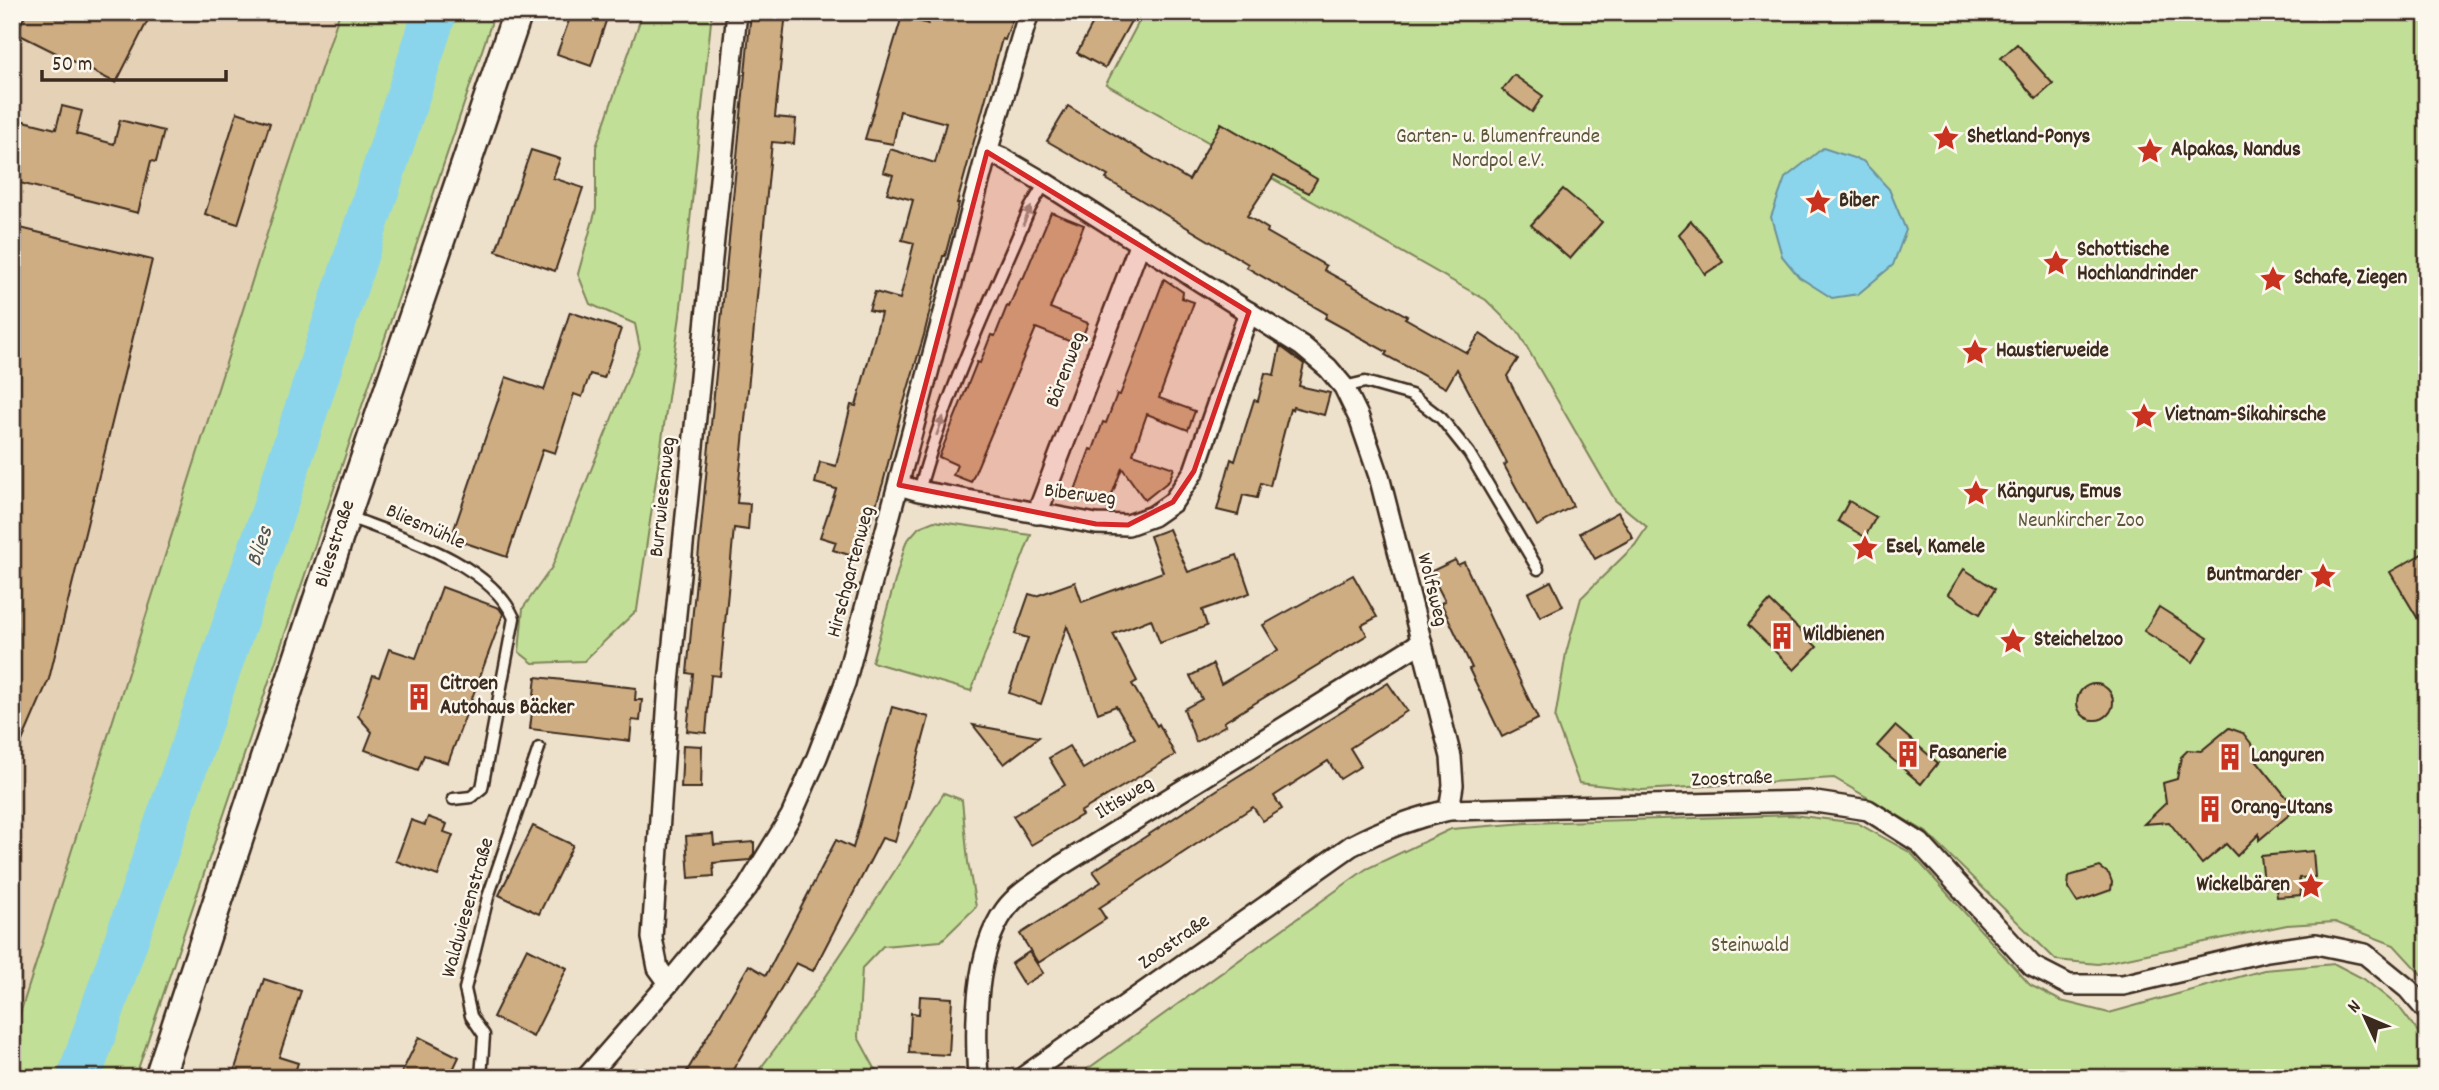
<svg xmlns="http://www.w3.org/2000/svg" width="2439" height="1090" font-family="Dekko,sans-serif">
	<rect width="100%" height="100%" fill="#eee1cc"/>
	<filter id="ink" filterUnits="userSpaceOnUse"><feTurbulence type="fractalNoise" baseFrequency=".0143" numOctaves="2"/><feDisplacementMap in="SourceGraphic" scale="14" xChannelSelector="R" yChannelSelector="G"/><feConvolveMatrix kernelMatrix="1 2 1 2 8 2 1 2 1" color-interpolation-filters="sRGB"/></filter>
	<g filter="url(#ink)">
		<!-- built -->
		<path fill="#e5d1b6" d="M12 12H340L284 180 12 1039Z"/>
		<!-- green -->
		<g fill="#c2df97" stroke="#7e845a" stroke-width="2">
			<path d="M340 12H495L135 1078H12V1039L284 180Z"/>
			<path d="M643 12H712L680 316 637 610 584 661 533 663 519 652 523 608 552 567 640 348 635 324 590 304 578 274 596 209V147Z"/>
			<path d="M1144 12H2427V981L2394 945 2335 922 2287 925 2098 964 2056 960 1926 832 1834 778 1642 790 1579 783 1555 719 1566 653 1581 598 1635 545 1647 527 1615 500 1518 332 1486 300 1106 84Z"/>
			<path d="M934 521 1031 535 971 691 872 662 906 542 919 527Z"/>
			<path d="M944 793 962 800 968 862 976 907 941 941 883 946 862 968 858 1037 877 1072 889 1078H753C823 987 883 889 944 793Z"/>
			<path d="M1793 815 1857 823 1911 853 2030 985 2061 1001 2109 1013 2264 970 2335 964 2364 979 2399 1007 2427 1044V1078H1075L1366 869 1451 829 1526 823Z"/>
		</g>
		<!-- water -->
		<path fill="#8bd5ec" stroke="#6b919a" stroke-width="2" d="M1823 148 1863 161 1889 189 1906 230 1893 265 1858 294 1832 298 1799 277 1782 256 1771 217 1785 178Z"/>
		<g fill="none" stroke-linecap="round" stroke-linejoin="round">
			<!-- river -->
			<path stroke="#8bd5ec" stroke-width="44" d="M79 1078 277 500 435 12"/>
		</g>
		<!-- building -->
		<g fill="#cfad82" stroke="#3b2a1e" stroke-width="2">
			<path d="M27 12H152L116 83 16 33Z"/>
			<path d="M572 12H609L591 66 557 54Z"/>
			<path d="M751 12H786L775 117 796 119 794 144 772 142 737 503 750 504 748 530 734 528 720 676 711 675 706 733 687 731 693 674 687 673Z"/>
			<path d="M932 12H1015L1005 40 1002 39 957 203H959L945 256H943L924 335 902 409 883 483 859 558 833 550 836 542 820 537 836 489 815 483 820 462 836 466 851 405 856 406 881 313 869 310 875 292 900 299 914 243 902 240 913 200 887 193 893 175 883 172 890 149 935 163 946 123 900 111 893 144 865 139 902 16 928 24Z"/>
			<path d="M1099 12H1136L1105 68 1077 53Z"/>
			<path d="M2017 44 2053 84 2036 99 2001 58Z"/>
			<path d="M1514 75 1543 96 1532 112 1502 90Z"/>
			<path d="M62 106 82 111 76 134 114 144 120 120 164 131 156 162 151 161 138 213 12 181V118L56 129Z"/>
			<path d="M1068 106 1189 180 1221 123 1317 179 1309 193 1274 175 1247 216 1268 229 1267 232 1326 266 1324 270 1407 316 1405 318 1467 353 1480 334 1518 359 1507 376 1573 506 1537 526 1504 465 1507 463 1457 369 1446 388 1385 355 1387 352 1325 318 1327 314 1246 267 1248 264 1106 179 1108 176 1047 141Z"/>
			<path d="M237 112 270 123 238 224 205 214Z"/>
			<path d="M531 150 560 159 553 178 583 188 555 271 496 251Z"/>
			<path d="M1563 189 1602 222 1570 259 1531 225Z"/>
			<path d="M1051 212 1084 225 1050 308 1088 323 1079 345 1036 328 971 482 953 475 957 465 939 457 977 362 980 363 991 335 995 336 1007 306 1009 307 1021 278 1023 279Z"/>
			<path d="M1691 221 1705 236 1723 262 1705 274 1679 234Z"/>
			<path d="M12 226 152 260 49 679 12 764Z"/>
			<path d="M1164 279 1183 292 1182 298 1194 302 1159 398 1195 411 1188 430 1147 414 1133 454 1174 468 1169 481 1145 500 1122 468 1107 508 1073 496 1090 449 1093 450 1103 422 1106 423 1117 394 1120 395 1131 367Z"/>
			<path d="M570 312 621 329 604 378 590 374 582 397 574 394 555 453 543 449 507 557 451 538 506 377 544 390Z"/>
			<path d="M1280 346 1304 364 1299 386 1330 393 1324 415 1293 407 1292 410 1290 409 1270 486 1261 483 1257 498 1243 495 1238 515 1217 510 1231 459 1235 461 1254 400 1258 401 1265 373 1274 375Z"/>
			<path d="M1849 501 1876 517 1865 537 1838 521Z"/>
			<path d="M1618 512 1633 538 1595 559 1580 533Z"/>
			<path d="M1169 529 1188 572 1237 555 1250 593 1202 610 1207 626 1160 643 1151 619 1113 634 1137 681 1132 684 1157 726 1159 724 1175 755 1080 812 1082 815 1031 845 1013 816 1065 785 1049 758 1069 746 1083 769 1135 738 1116 706 1098 713 1067 626 1041 704 1009 693 1028 638 1015 634 1029 594 1036 596 1075 582 1082 602 1163 572 1150 536Z"/>
			<path d="M2427 551V634L2390 572Z"/>
			<path d="M1455 560 1458 565 1464 562 1538 719 1502 737 1469 669 1472 668 1441 603 1445 601 1430 572Z"/>
			<path d="M1964 569 1995 589 1980 614 1948 594Z"/>
			<path d="M1353 575 1377 617 1362 625 1367 635 1224 722 1226 725 1196 742 1184 709 1202 699 1190 676 1213 664 1221 684 1278 650 1263 625Z"/>
			<path d="M1551 581 1563 606 1540 617 1528 593Z"/>
			<path d="M442 587 499 608 503 614 448 763 424 755 418 770 365 750 372 732 358 716 373 675 379 677 389 649 416 658Z"/>
			<path d="M1770 601 1817 647 1794 670 1748 625Z"/>
			<path d="M2159 607 2208 638 2193 662 2144 631Z"/>
			<path d="M536 677 636 688 635 700H642L640 721 632 720 630 741 530 729Z"/>
			<path d="M1388 683 1407 711 1350 748 1361 766 1340 779 1328 761 1274 796 1282 809 1263 821 1253 807 1099 908 1106 919 1038 963 1020 934 1101 882 1093 871 1232 780Z"/>
			<circle cx="2095" cy="702" r="18"/>
			<path d="M892 707 929 717 895 842 882 838 813 971 796 963 728 1078H683L749 965 766 975 836 840 853 848Z"/>
			<path d="M973 725 1039 737 1004 764Z"/>
			<path d="M1895 726 1938 763 1921 784 1877 746Z"/>
			<path d="M2229 728 2243 733 2257 751 2254 757 2296 809 2259 840V834L2237 856 2226 844 2202 864 2169 822 2144 824 2166 803 2163 783 2177 779 2181 757 2188 750 2201 751Z"/>
			<path d="M683 745 702 746 701 788H681Z"/>
			<path d="M428 817 447 824 444 832 453 835 438 876 396 861 411 820 425 825Z"/>
			<path d="M533 826 573 845 539 914 499 895Z"/>
			<path d="M713 834 714 845 754 842V853L750 860 713 863 714 876 689 878 686 836Z"/>
			<path d="M2313 851 2315 877 2299 878 2301 895 2277 897 2275 881 2264 882 2261 856Z"/>
			<path d="M2100 867 2109 874 2112 882 2111 890 2077 902 2068 888 2069 876Z"/>
			<path d="M527 948 567 968 533 1037 493 1017Z"/>
			<path d="M1029 952 1043 973 1024 985 1011 964Z"/>
			<path d="M264 979 301 991 279 1057 298 1063 293 1078H232Z"/>
			<path d="M920 996 952 998 949 1055 909 1053 911 1013 919 1014Z"/>
			<path d="M419 1037 459 1057 449 1078H399Z"/>
		</g>
		<g fill="none" stroke-linecap="round" stroke-linejoin="round">
			<defs>
				<g id="lane">
					<path d="M1344 387 1365 382 1411 395 1441 418 1469 453 1538 569"/>
					<path d="M919 491C946 393 990 301 1030 208L1045 183"/>
					<path d="M349 517C401 537 490 563 514 618L482 788 471 797 453 799"/>
					<path d="M481 1078 484 1035 471 1016 465 989 488 897 539 748"/>
				</g>
				<g id="street">
					<path d="M987 152 1002 158 1045 183 1302 346 1328 368 1344 387 1359 418 1379 476 1451 757 1453 785 1449 810"/>
					<path d="M899 485 919 491 1096 524 1128 525 1153 516 1173 502 1194 471 1249 312"/>
					<path d="M1037 514 1140 243"/>
					<path d="M669 983 658 968 652 938 669 683 737 12"/>
					<path d="M586 1078 669 983 747 888 791 816 817 757 845 683 987 152 1029 12"/>
					<path d="M978 1078C975 1027 974 953 1005 910 1018 892 1042 879 1060 866L1420 643"/>
					<path d="M1022 1078 1351 846C1383 829 1413 818 1449 810L1809 801 1868 810 1920 843 2032 966 2069 985H2123L2267 951 2316 944 2365 954 2408 989 2427 1011"/>
				</g>
				<path id="secondary" d="M159 1078 346 515 518 12"/>
			</defs>
			<!-- lane casing -->
			<use href="#lane" stroke="#3b2a1e" stroke-width="15"/>
			<!-- street casing -->
			<use href="#street" stroke="#3b2a1e" stroke-width="24"/>
			<!-- secondary casing -->
			<use href="#secondary" stroke="#3b2a1e" stroke-width="33"/>
			<!-- lane -->
			<use href="#lane" stroke="#fbf7ec" stroke-width="10"/>
			<!-- street -->
			<use href="#street" stroke="#fbf7ec" stroke-width="19"/>
			<!-- secondary -->
			<use href="#secondary" stroke="#fbf7ec" stroke-width="28"/>
		</g>
		<!-- one-way arrows -->
		<defs><path id="oneway-solid" d="M-6-.8H1V-3.2L6.5 0L1 3.2V.8H-6Z" transform="scale(1.75)"/></defs>
		<g fill="#9b9085">
			<use href="#oneway-solid" transform="translate(1027 216) rotate(-66)"/>
			<use href="#oneway-solid" transform="translate(940 426) rotate(-70)"/>
		</g>
	</g>
	<!-- marked area -->
	<path fill="#d62828" fill-opacity="0.2" stroke="#d62828" stroke-width="5" stroke-linejoin="round" d="M987 152 1249 312 1194 471 1173 502 1128 525 1096 524 899 485Z"/>
	<!-- icons -->
	<defs>
		<symbol id="sight-bare" viewBox="-9 -9 18 18"><path d="M0-6L1.8-2.2L6-1.7L2.9 1.2L3.7 5.4L0 3.3L-3.7 5.4L-2.9 1.2L-6-1.7L-1.8-2.2Z" fill="#c8321e" stroke="#fbf7ec" stroke-width="2.5" paint-order="stroke"/></symbol>
		<symbol id="building-bare" viewBox="-9 -9 18 18"><path d="M-4-6H4V6H1V3H-1V6H-4ZM-2.5-4.3h1.7v1.8h-1.7ZM.8-4.3h1.7v1.8H.8ZM-2.5-1h1.7V.8h-1.7ZM.8-1h1.7V.8H.8Z" fill="#c8321e" stroke="#fbf7ec" stroke-width="2.5" paint-order="stroke"/></symbol>
	</defs>
	<g fill-rule="evenodd">
		<use href="#sight-bare" x="1927" y="119" width="38" height="38"/>
		<use href="#sight-bare" x="2131" y="132" width="38" height="38"/>
		<use href="#sight-bare" x="1799" y="183" width="38" height="38"/>
		<use href="#sight-bare" x="2037" y="244" width="38" height="38"/>
		<use href="#sight-bare" x="2254" y="260" width="38" height="38"/>
		<use href="#sight-bare" x="1956" y="333" width="38" height="38"/>
		<use href="#sight-bare" x="2125" y="397" width="38" height="38"/>
		<use href="#sight-bare" x="1957" y="474" width="38" height="38"/>
		<use href="#sight-bare" x="1846" y="529" width="38" height="38"/>
		<use href="#sight-bare" x="2304" y="557" width="38" height="38"/>
		<use href="#building-bare" x="1763" y="617" width="38" height="38"/>
		<use href="#sight-bare" x="1994" y="622" width="38" height="38"/>
		<use href="#building-bare" x="400" y="678" width="38" height="38"/>
		<use href="#building-bare" x="1889" y="735" width="38" height="38"/>
		<use href="#building-bare" x="2211" y="738" width="38" height="38"/>
		<use href="#building-bare" x="2191" y="790" width="38" height="38"/>
		<use href="#sight-bare" x="2292" y="867" width="38" height="38"/>
	</g>
	<g text-anchor="middle" dominant-baseline="central" stroke-width="5" stroke-linejoin="round" paint-order="stroke">
		<!-- park labels -->
		<g font-size="21" fill="#5d573c" stroke="#fbf7ec">
			<text x="1498" y="138">Garten- u. Blumenfreunde<tspan x="1498" dy="24">Nordpol e.V.</tspan></text>
			<text x="2081" y="522">Neunkircher Zoo</text>
			<text x="1750" y="947">Steinwald</text>
		</g>
		<!-- poi labels -->
		<g font-size="21" font-weight="bold" fill="#3b2a1e" stroke="#fbf7ec" text-anchor="start">
			<text x="1967" y="138">Shetland-Ponys</text>
			<text x="2171" y="151">Alpakas, Nandus</text>
			<text x="1839" y="202">Biber</text>
			<text x="2077" y="251">Schottische<tspan x="2077" dy="24">Hochlandrinder</tspan></text>
			<text x="2294" y="279">Schafe, Ziegen</text>
			<text x="1996" y="352">Haustierweide</text>
			<text x="2165" y="416">Vietnam-Sikahirsche</text>
			<text x="1997" y="493">Kängurus, Emus</text>
			<text x="1886" y="548">Esel, Kamele</text>
			<text x="2302" y="576" text-anchor="end">Buntmarder</text>
			<text x="1803" y="636">Wildbienen</text>
			<text x="2034" y="641">Steichelzoo</text>
			<text x="440" y="685">Citroen<tspan x="440" dy="24">Autohaus Bäcker</tspan></text>
			<text x="1929" y="754">Fasanerie</text>
			<text x="2251" y="757">Languren</text>
			<text x="2231" y="809">Orang-Utans</text>
			<text x="2290" y="886" text-anchor="end">Wickelbären</text>
		</g>
		<!-- street labels -->
		<g font-size="21" fill="#3b2a1e" stroke="#fbf7ec">
			<text transform="translate(1067 370) rotate(-69)">Bärenweg</text>
			<text transform="translate(1080 496) rotate(7)">Biberweg</text>
			<text transform="translate(664 497) rotate(-84)">Burrwiesenweg</text>
			<text transform="translate(425 528) rotate(24)">Bliesmühle</text>
			<text transform="translate(336 544) rotate(-72)">Bliesstraße</text>
			<text transform="translate(852 572) rotate(-75)">Hirschgartenweg</text>
			<text transform="translate(1431 590) rotate(76)">Wolfsweg</text>
			<text transform="translate(1732 780) rotate(-2)">Zoostraße</text>
			<text transform="translate(1125 799) rotate(-32)">Iltisweg</text>
			<text transform="translate(469 908) rotate(-74)">Waldwiesenstraße</text>
			<text transform="translate(1175 943) rotate(-35)">Zoostraße</text>
		</g>
		<!-- water labels -->
		<g font-size="23" font-style="italic" fill="#4f5552" stroke="#fbf7ec">
			<text transform="translate(261 547) rotate(-71)">Blies</text>
		</g>
	</g>
	<!-- margin -->
	<rect width="2439" height="1090" fill="none" stroke="#fbf7ec" stroke-width="42"/>
	<rect x="21" y="21" width="2397" height="1048" fill="none" stroke="#3b2a1e" stroke-width="2.5" filter="url(#ink)"/>
	<!-- north arrow -->
	<g transform="translate(2365 1017) rotate(314)" stroke="#fbf7ec" stroke-width="5" paint-order="stroke">
	<path d="M0-5L12 26L0 18L-12 26Z" fill="#3b2a1e"/>
	<text y="-10" font-size="19" font-weight="bold" text-anchor="middle" fill="#3b2a1e">N</text>
	</g>
	<!-- scale -->
	<path d="M42 70v10h184v-10" fill="none" stroke="#3b2a1e" stroke-width="3.5"/>
	<text x="52" y="70" font-size="21" fill="#3b2a1e" stroke="#fbf7ec" stroke-width="5" paint-order="stroke">50 m</text>
</svg>
